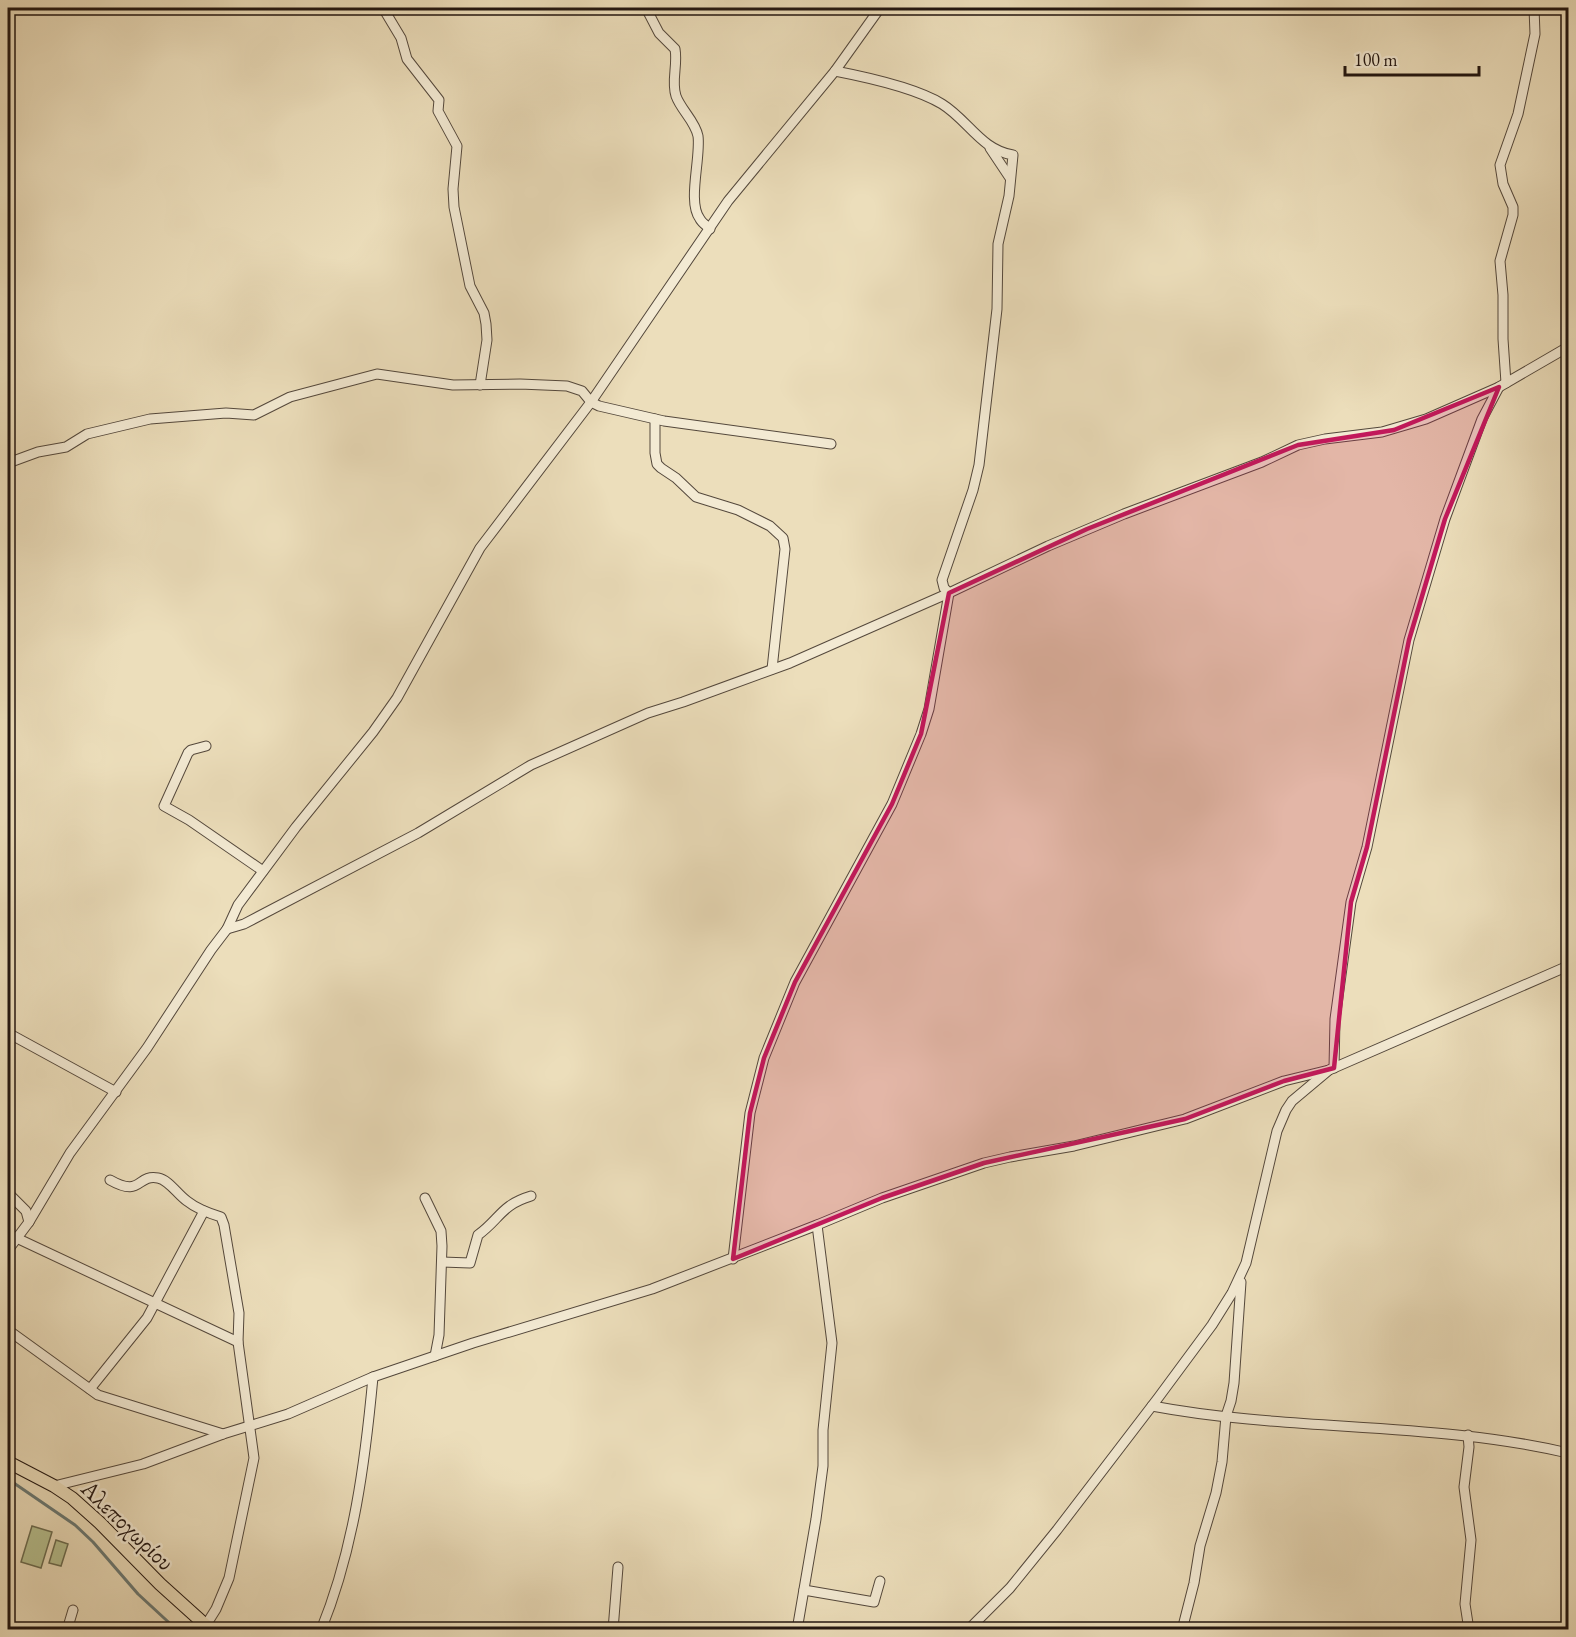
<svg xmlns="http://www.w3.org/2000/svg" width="1576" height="1637" font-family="'EB Garamond',serif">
	<rect width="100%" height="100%" fill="#ecdebb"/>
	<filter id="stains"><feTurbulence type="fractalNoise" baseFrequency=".00333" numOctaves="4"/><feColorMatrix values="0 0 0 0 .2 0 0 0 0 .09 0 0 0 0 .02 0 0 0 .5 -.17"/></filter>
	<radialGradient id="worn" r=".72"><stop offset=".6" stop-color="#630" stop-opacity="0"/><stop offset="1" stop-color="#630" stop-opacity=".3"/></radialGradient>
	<!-- grass -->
	<g fill="#b7c190" stroke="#6c6c50" stroke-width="1.5">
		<path d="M32 1526 52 1532 41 1568 21 1562Z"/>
		<path d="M56 1540 68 1544 61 1566 49 1563Z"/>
	</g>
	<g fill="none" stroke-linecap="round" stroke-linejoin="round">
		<!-- stream -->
		<path stroke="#6a7974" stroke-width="3" d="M8 1479 75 1525 93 1542 138 1594 177 1630"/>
		<defs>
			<g id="minor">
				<path d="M383 8 401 38 407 59 439 100 438 111 457 146 453 189 454 207 470 286 484 313 486 324 487 340 480 385"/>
				<path d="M646 8 659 33 675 49C678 65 671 81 676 96 681 110 695 121 698 136 701 158 687 202 700 219 702 223 707 226 710 229"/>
				<path d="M990 148 1010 178"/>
				<path d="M1506 383 1503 339V295L1500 261 1513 215V207L1503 184 1500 165 1518 114 1535 34 1534 8"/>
				<path d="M655 419V453L657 464 661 468 676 478 696 497 738 510 770 526 783 538 785 549 772 669"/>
				<path d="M8 463 38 452 66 447 87 434 150 419 226 413 254 415 290 397 377 374 453 385 520 384 567 386 582 391 591 402 599 406 664 421 831 444"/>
				<path d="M206 746 191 750 188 753 164 806 189 820 263 871"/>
				<path d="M227 929 244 924 418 833 531 765 648 713 683 702 790 663 949 593 1048 546 1124 514 1262 462 1298 445 1325 439 1382 432 1426 419 1499 387 1568 347"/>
				<path d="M8 1033 116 1092"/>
				<path d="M1334 1068 1335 1019 1351 902 1367 847 1409 640 1445 519 1482 419 1499 387"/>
				<path d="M110 1180C142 1198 136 1174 158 1178 169 1180 177 1194 187 1201 197 1209 208 1213 221 1217L224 1225 239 1313 238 1342 254 1458 229 1578 216 1609 206 1625"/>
				<path d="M8 1193 26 1211 29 1222"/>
				<path d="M425 1198 441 1231 442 1246 439 1335 435 1356"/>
				<path d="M8 1234 238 1342"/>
				<path d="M8 1250 29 1222 70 1153 147 1048 211 950 227 929 238 905 296 827 373 732 397 698 480 548 591 402 728 201 835 71 880 8"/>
				<path d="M733 1259 750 1113 764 1058 795 982 892 804 921 734 929 709 949 593 944 588 942 580 973 490 979 465 997 309 998 244 1009 196 1013 155C981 150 968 120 942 104 916 88 866 77 835 71"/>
				<path d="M442 1262 470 1263 478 1235C500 1219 501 1205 531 1196"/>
				<path d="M8 1330 98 1395 223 1434"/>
				<path d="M90 1389 147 1318 204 1211"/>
				<path d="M1152 1406C1290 1432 1432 1421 1568 1453"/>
				<path d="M1468 1435 1469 1447 1464 1487 1471 1540 1465 1604 1469 1630"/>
				<path d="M54 1486 143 1464 223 1434 288 1414 373 1377 473 1343 652 1289 817 1225 882 1198 984 1163 1010 1157 1074 1146 1185 1119 1284 1081 1329 1070"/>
				<path d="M804 1590 874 1602 880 1581"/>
				<path d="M67 1630 73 1610"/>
				<path d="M321 1630C354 1549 365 1463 373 1377"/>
				<path d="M613 1630 618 1567"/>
				<path d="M797 1630 816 1519 823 1466V1430L832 1343 817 1225"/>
				<path d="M968 1630 1010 1588 1057 1530 1158 1398 1212 1325 1232 1293 1246 1263 1277 1131 1286 1110 1292 1101 1329 1070 1568 966"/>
				<path d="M1182 1630 1194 1583 1200 1546 1216 1493 1222 1462 1226 1416 1231 1401 1234 1383 1241 1282"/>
			</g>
			<path id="major" d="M8 1462 54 1486 72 1498 100 1523 160 1584 211 1630"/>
		</defs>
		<!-- minor casing -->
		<use href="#minor" stroke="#54483c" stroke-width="11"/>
		<!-- major casing -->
		<use href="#major" stroke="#221611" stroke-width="14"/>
		<!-- minor -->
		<use href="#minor" stroke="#f3ead3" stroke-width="9"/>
		<!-- major -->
		<use href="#major" stroke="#ecdebb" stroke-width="12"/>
	</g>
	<!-- marked area -->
	<path fill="#c2185b" fill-opacity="0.2" stroke="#c2185b" stroke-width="4.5" stroke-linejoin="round" d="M1499 387 1445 519 1409 640 1367 847 1351 902 1334 1068 1284 1081 1185 1119 984 1163 882 1198 733 1259 750 1113 764 1058 795 982 892 804 921 734 949 593 1087 529 1298 445 1394 430Z"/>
	<g text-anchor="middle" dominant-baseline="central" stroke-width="5" stroke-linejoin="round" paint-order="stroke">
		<!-- street labels -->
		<g font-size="24" fill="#221611" stroke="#f3ead3">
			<text transform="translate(128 1525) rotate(44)">Αλεποχωρίου</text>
		</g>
	</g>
	<!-- margin -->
	<rect width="1576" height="1637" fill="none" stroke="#ecdebb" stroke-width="30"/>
	<rect x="9" y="9" width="1558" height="1619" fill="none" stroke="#221611" stroke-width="3"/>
	<rect x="15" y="15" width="1546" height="1607" fill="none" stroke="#221611" stroke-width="1.5"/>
	<!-- scale -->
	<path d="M1345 66v9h134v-9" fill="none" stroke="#221611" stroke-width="3"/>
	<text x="1354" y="66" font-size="18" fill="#221611" stroke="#f3ead3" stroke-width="4.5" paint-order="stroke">100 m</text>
	<rect width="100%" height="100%" filter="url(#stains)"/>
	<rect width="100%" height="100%" fill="url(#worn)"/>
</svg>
